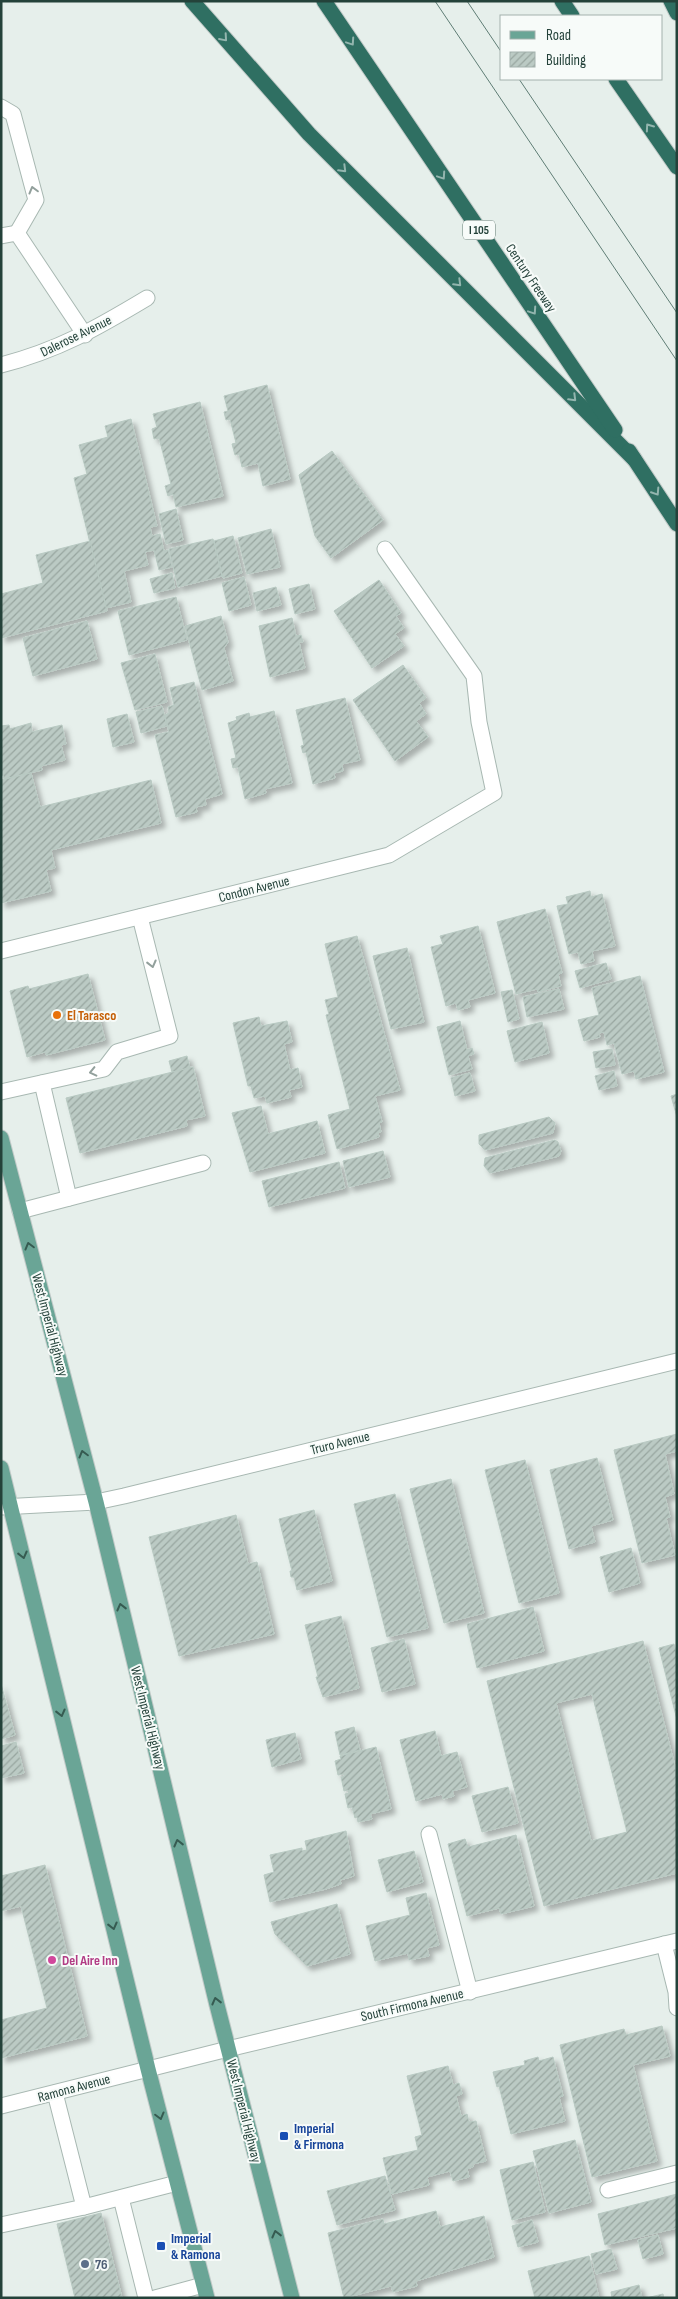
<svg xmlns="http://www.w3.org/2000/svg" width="678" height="2299" font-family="'Sofia Sans Condensed',sans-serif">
	<defs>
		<pattern id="building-hatch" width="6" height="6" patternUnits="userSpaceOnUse" patternTransform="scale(1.25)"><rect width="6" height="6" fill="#bbcac4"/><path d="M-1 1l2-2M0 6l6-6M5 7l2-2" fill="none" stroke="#98a6a0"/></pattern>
		<filter id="shadow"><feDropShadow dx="4.5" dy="4.5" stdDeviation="2.5" flood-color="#0004"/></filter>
	</defs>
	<rect width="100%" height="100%" fill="#e6efeb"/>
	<!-- building -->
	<g fill="url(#building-hatch)" stroke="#b8c9c2" fill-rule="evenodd" filter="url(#shadow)">
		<path d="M267 385 290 479 263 486 258 463 242 467 239 454 235 455 232 444 236 443 230 419 226 420 224 412 228 411 224 396Z"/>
		<path d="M200 402 223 496 176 507 173 494 168 496 165 486 171 484 159 438 154 439 152 429 157 427 153 414Z"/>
		<path d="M131 419 157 526 150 527 152 536 160 534 164 551 168 550 172 567 159 570 154 550 145 552 148 565 124 571 131 602 106 608 74 478 87 474 79 445 108 437 105 426Z"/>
		<path d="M332 451 383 520 331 558 315 536 299 475Z"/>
		<path d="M176 509 183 540 166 544 159 514Z"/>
		<path d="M271 529 280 567 247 574 238 538Z"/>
		<path d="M233 536 242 573 223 578 214 541Z"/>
		<path d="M213 539 222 576 178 587 169 549Z"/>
		<path d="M90 541 107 611 1 638V594L43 583 36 555Z"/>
		<path d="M172 573 175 588 154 593 150 579Z"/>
		<path d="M244 577 251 605 229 611 222 583Z"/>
		<path d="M379 580 401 613 396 616 404 628 395 634 404 646 372 668 334 611Z"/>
		<path d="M309 584 315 609 295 614 289 589Z"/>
		<path d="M276 587 281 605 257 611 253 593Z"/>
		<path d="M176 597 187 640 129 655 118 611Z"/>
		<path d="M221 616 228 642 224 648 233 681 202 690 185 626Z"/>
		<path d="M292 618 296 636 301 635 303 642H299L305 668 270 677 259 626Z"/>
		<path d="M87 621 97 659 33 676 23 638Z"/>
		<path d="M155 654 167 702 135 710 121 663Z"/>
		<path d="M403 665 426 698 419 703 426 714 416 721 428 737 395 761 353 700Z"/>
		<path d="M194 682 222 794 205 799 206 805 196 807 197 812 176 817 155 735 169 732 165 715 169 713 168 707 174 705 170 688Z"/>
		<path d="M345 698 360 760 342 764 343 771 334 773 335 778 313 784 306 752 303 753 301 746 304 745 296 710Z"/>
		<path d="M162 706 167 726 141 733 136 712Z"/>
		<path d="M274 711 292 783 265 789 266 793 245 799 238 767 233 768 231 759 236 758 228 723 237 720 236 717 249 713 250 717Z"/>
		<path d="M127 714 134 742 113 747 107 719Z"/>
		<path d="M31 723 32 732 62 725 66 744 61 745 65 760 41 766 42 770 4 779 3 775H1V726L9 725 10 729Z"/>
		<path d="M31 773 40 807 151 780 161 823 51 850 55 868 46 870 51 891 1 903V780Z"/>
		<path d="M590 891 591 897 602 894 615 946 592 951 594 961 581 964 578 952 569 954 557 906 568 904 566 897Z"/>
		<path d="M545 909 562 973 558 974 561 986 538 992 537 989 516 994 497 922Z"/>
		<path d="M478 926 495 993 468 1000 470 1007 458 1010 456 1003 446 1006 431 947 443 944 440 936Z"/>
		<path d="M357 936 400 1090 375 1096 382 1122 379 1123 381 1132H378L379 1137 337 1149 328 1115 350 1109 326 1015 329 1014 325 1000 338 997 325 944Z"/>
		<path d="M407 948 424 1022 391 1029 373 956Z"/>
		<path d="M606 963 611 979 580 988 575 971Z"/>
		<path d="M88 974 105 1040 46 1055 45 1052 27 1057 10 991 28 986 29 989Z"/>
		<path d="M640 976 664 1072 636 1079 634 1071 622 1074 614 1043 607 1045 604 1032 599 1033 600 1037 584 1041 578 1020 599 1015 592 988Z"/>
		<path d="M559 989 564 1009 527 1017 523 997Z"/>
		<path d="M512 990 519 1019 508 1022 501 992Z"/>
		<path d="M259 1017 261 1026 287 1021 292 1042 284 1044 290 1070 298 1068 302 1087 289 1090 291 1097 267 1103 265 1096 254 1098 251 1086H248L233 1023Z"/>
		<path d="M460 1021 467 1050 472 1048 474 1054 468 1056 472 1069 449 1075 437 1027Z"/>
		<path d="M542 1022 549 1053 515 1062 507 1031Z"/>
		<path d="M612 1049 615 1065 596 1068 593 1052Z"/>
		<path d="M187 1056 190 1068 172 1072 169 1061Z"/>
		<path d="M193 1067 205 1116 186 1120 187 1126 80 1153 66 1098Z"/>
		<path d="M614 1071 617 1086 599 1090 595 1076Z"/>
		<path d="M470 1073 475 1091 455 1096 451 1078Z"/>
		<path d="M677 1094V1117L671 1096Z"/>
		<path d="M261 1106 268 1134 317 1121 325 1153 250 1172 232 1113Z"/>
		<path d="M549 1117 555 1123 553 1133 485 1150 479 1144V1135Z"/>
		<path d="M555 1140 558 1142 561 1151 559 1156 490 1173 484 1166 485 1158Z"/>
		<path d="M383 1151 390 1177 349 1187 343 1161Z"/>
		<path d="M339 1162 345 1188 269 1207 262 1181Z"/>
		<path d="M677 1434V1451L665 1454 674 1494 665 1497 670 1517 666 1518 675 1555 642 1563 614 1450Z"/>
		<path d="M597 1458 613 1520 591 1526 595 1542 569 1549 550 1470Z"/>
		<path d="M525 1460 559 1593 519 1603 485 1470Z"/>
		<path d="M451 1479 484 1613 444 1623 410 1489Z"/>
		<path d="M395 1494 428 1628 387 1637 354 1504Z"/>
		<path d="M314 1510 332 1581 297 1590 294 1577H291L290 1571H292L279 1519Z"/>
		<path d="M236 1515 248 1564 257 1562 274 1634 179 1656 149 1537Z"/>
		<path d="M631 1548 640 1583 609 1592 600 1557Z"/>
		<path d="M533 1607 544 1651 477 1668 467 1624Z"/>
		<path d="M341 1616 359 1688 323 1697 316 1677H318L305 1625Z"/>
		<path d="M404 1639 415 1684 382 1692 371 1648Z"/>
		<path d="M643 1641 677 1774V1873L544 1906 487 1681ZM592 1694 627 1832 591 1841 556 1703Z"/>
		<path d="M674 1644 677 1657V1720L659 1648Z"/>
		<path d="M1 1684 15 1735 1 1739Z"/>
		<path d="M354 1727 360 1750 340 1755 335 1732Z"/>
		<path d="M435 1731 441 1756 457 1752 467 1787 452 1791 454 1796 443 1799 442 1794 416 1801 400 1740Z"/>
		<path d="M295 1733 301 1759 272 1767 266 1740Z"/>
		<path d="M16 1742 24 1773 1 1778V1746Z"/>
		<path d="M376 1747 391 1809 370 1814 372 1819 358 1822 357 1817 355 1818 352 1807 348 1808 345 1794 349 1793 348 1790 344 1791 341 1777 345 1776 344 1774 338 1775 335 1761 341 1759 340 1756Z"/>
		<path d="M508 1787 518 1823 482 1832 472 1796Z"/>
		<path d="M346 1831 354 1876 340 1880 341 1884 326 1889 270 1902 264 1875 274 1872 270 1855 302 1848V1851L307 1850 305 1841Z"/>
		<path d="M516 1835 534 1906 501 1914 499 1908 467 1916 448 1844 465 1839 468 1847Z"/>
		<path d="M414 1851 423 1882 387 1892 378 1860Z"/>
		<path d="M45 1865 87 2036 1 2058V2020L47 2008 21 1906 1 1911V1876Z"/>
		<path d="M426 1893 439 1945 427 1948 429 1956 409 1960 408 1953 375 1961 366 1926 410 1915 406 1898Z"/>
		<path d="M337 1904 350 1954 307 1966 275 1934 271 1922Z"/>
		<path d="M662 2026 670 2056 633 2065 657 2161 592 2177 560 2045 624 2029 626 2035Z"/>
		<path d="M538 2057 539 2061 553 2057 563 2096 559 2097 565 2121 511 2134 499 2086 497 2087 493 2072 525 2065 524 2061Z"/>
		<path d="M448 2066 453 2085 459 2083 462 2094 456 2096 461 2116 467 2114 469 2122 476 2121 486 2161 473 2164V2167L467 2169 469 2177 453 2181 450 2171 427 2177 429 2185 392 2194 383 2158 418 2150 415 2137 422 2135 407 2076Z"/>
		<path d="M575 2140 591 2202 549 2213 533 2151Z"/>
		<path d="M533 2162 545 2212 512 2220 500 2170Z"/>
		<path d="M385 2176 395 2210 337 2225 327 2191Z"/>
		<path d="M677 2194V2228L605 2245 598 2214Z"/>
		<path d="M436 2211 440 2227 484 2216 494 2257 416 2281 417 2286 393 2292 391 2286 344 2298 328 2233 383 2219 384 2224Z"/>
		<path d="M101 2213 122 2298H75L57 2224Z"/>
		<path d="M532 2220 538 2242 518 2247 512 2226Z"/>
		<path d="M658 2235 663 2254 643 2259 638 2240Z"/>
		<path d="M611 2249 617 2269 596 2274 591 2254Z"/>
		<path d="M589 2256 599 2298H535L528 2271Z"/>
		<path d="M639 2285 642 2298H612L611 2292Z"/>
		<path d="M663 2294 664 2298H646Z"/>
	</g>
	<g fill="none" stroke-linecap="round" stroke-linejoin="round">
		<defs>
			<g id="minor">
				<path d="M1 107 13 114 36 200 17 233"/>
				<path d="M1 236 17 233 85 335"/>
				<path d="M1 365C59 350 97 328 147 298"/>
				<path d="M1 951 389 855 494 793 479 722 474 676 385 549"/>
				<path d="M42 1083 69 1198"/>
				<path d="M1 1092 104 1069 117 1052 170 1036 140 917"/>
				<path d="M20 1211 203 1163"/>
				<path d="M1 1507 96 1502 124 1496 677 1361"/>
				<path d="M429 1834 470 1992"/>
				<path d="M664 1944 676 1992 677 2008"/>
				<path d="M1 2106 228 2049 677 1941"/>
				<path d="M608 2190 677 2173"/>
				<path d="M121 2198 146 2298"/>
				<path d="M84 2207 177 2183"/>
				<path d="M1 2225 84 2207 55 2093"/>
				<path d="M155 2298 203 2285"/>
			</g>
			<g id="major">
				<path d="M1 1138 96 1502 217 2005 292 2298"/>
				<path d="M1 1468 148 2069 207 2298"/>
			</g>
			<g id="highway">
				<path d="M192 1 309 134 634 459"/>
				<path d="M324 1 615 430"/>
				<path d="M562 1 572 16"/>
				<path d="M671 1 677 13"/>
				<path d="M616 79 677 167"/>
				<path d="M629 451 677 524"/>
			</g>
		</defs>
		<!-- minor casing -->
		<use href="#minor" stroke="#a8b8b2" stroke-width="17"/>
		<!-- major casing -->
		<use href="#major" stroke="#c2cac8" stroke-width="17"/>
		<!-- highway casing -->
		<use href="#highway" stroke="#c2cac8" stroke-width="17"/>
		<!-- minor -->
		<use href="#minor" stroke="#fff" stroke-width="15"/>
		<!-- major -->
		<use href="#major" stroke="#6aa596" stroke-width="15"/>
		<!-- highway -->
		<use href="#highway" stroke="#2f6f62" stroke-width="15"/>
		<!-- tram -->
		<g stroke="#5f7d75" stroke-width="1">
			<path d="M435 1 677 361"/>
			<path d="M467 1 502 53"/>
			<path d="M519 79 677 313"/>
		</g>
	</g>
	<!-- one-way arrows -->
	<defs><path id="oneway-chevron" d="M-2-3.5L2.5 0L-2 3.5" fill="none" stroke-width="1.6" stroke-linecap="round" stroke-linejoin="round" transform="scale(1.25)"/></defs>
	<g stroke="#93b5ae">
		<use href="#oneway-chevron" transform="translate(224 38) rotate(49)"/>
		<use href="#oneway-chevron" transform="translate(351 42) rotate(56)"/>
		<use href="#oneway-chevron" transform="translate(649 127) rotate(-125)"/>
		<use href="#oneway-chevron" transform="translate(343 169) rotate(45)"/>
		<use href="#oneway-chevron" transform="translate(442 176) rotate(56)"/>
		<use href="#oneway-chevron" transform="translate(458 283) rotate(45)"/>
		<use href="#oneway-chevron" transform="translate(533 311) rotate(56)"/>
		<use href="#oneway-chevron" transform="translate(573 398) rotate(45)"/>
		<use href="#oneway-chevron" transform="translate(656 492) rotate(57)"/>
	</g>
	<g stroke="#92a09c">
		<use href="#oneway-chevron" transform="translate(33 190) rotate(-105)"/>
		<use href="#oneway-chevron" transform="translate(152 964) rotate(76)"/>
		<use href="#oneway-chevron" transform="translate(93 1072) rotate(167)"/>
	</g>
	<g stroke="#365b51">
		<use href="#oneway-chevron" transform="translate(29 1246) rotate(-105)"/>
		<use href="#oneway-chevron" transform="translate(83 1454) rotate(-105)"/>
		<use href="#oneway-chevron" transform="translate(23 1555) rotate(76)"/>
		<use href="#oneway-chevron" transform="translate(121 1607) rotate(-104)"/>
		<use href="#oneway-chevron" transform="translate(61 1713) rotate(76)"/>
		<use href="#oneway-chevron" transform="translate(178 1843) rotate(-104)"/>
		<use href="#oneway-chevron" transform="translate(113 1926) rotate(76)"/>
		<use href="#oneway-chevron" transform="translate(216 2001) rotate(-104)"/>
		<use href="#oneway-chevron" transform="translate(160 2116) rotate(75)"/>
		<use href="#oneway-chevron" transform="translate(276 2234) rotate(-104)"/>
	</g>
	<!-- markers -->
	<circle fill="#e8710a" stroke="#f7fbf9" stroke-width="2" cx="57" cy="1015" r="5"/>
	<circle fill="#d1479c" stroke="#f7fbf9" stroke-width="2" cx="52" cy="1960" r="5"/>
	<g fill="#1a4fb4" stroke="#f7fbf9" stroke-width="2">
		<rect x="279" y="2131" width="10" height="10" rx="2.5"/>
		<rect x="156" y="2241" width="10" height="10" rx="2.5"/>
	</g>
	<circle fill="#5c6f8a" stroke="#f7fbf9" stroke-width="2" cx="85" cy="2264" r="5"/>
	<g text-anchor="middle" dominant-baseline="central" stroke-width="4" stroke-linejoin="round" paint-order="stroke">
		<!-- shield labels -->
		<rect fill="#f7fbf9" stroke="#637a73" stroke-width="1" x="463" y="220.5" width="32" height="19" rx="4"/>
		<g font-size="12" font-weight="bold" fill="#24423a">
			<text x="479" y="230">I 105</text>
		</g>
		<!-- street labels -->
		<g font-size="14" fill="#24423a" stroke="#f7fbf9">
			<text transform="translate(531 278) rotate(56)">Century Freeway</text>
			<text transform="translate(76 336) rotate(-26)">Dalerose Avenue</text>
			<text transform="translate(254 889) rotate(-14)">Condon Avenue</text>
			<text transform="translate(50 1325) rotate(75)">West Imperial Highway</text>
			<text transform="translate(340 1443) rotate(-14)">Truro Avenue</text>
			<text transform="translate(148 1718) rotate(76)">West Imperial Highway</text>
			<text transform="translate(412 2005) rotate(-13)">South Firmona Avenue</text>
			<text transform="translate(74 2088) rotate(-15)">Ramona Avenue</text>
			<text transform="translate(244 2111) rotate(76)">West Imperial Highway</text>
		</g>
		<!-- food labels -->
		<g font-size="14" font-weight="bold" fill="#c56008" stroke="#f7fbf9" text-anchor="start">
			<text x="67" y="1015">El Tarasco</text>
		</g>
		<!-- hotel labels -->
		<g font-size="14" font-weight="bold" fill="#b23c85" stroke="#f7fbf9" text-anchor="start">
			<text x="62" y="1960">Del Aire Inn</text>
		</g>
		<!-- transit labels -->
		<g font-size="14" font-weight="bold" fill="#164399" stroke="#f7fbf9" text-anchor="start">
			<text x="294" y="2128">Imperial<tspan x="294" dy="16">&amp; Firmona</tspan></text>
			<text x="171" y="2238">Imperial<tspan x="171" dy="16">&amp; Ramona</tspan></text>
		</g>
		<!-- service labels -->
		<g font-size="14" font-weight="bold" fill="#4e5e75" stroke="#f7fbf9" text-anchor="start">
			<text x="95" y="2264">76</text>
		</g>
	</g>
	<!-- border -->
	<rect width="678" height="2299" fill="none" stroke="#24423a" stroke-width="5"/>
	<!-- legend -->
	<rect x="500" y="15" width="162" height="65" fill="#f7fbf9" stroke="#a3b1ad"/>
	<rect x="510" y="31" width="25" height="8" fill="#6aa596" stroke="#a3b1ad"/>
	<text x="546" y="40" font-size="15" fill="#24423a">Road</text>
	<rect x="510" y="52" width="25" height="15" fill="url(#building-hatch)" stroke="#a3b1ad"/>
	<text x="546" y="65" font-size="15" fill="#24423a">Building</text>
</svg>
